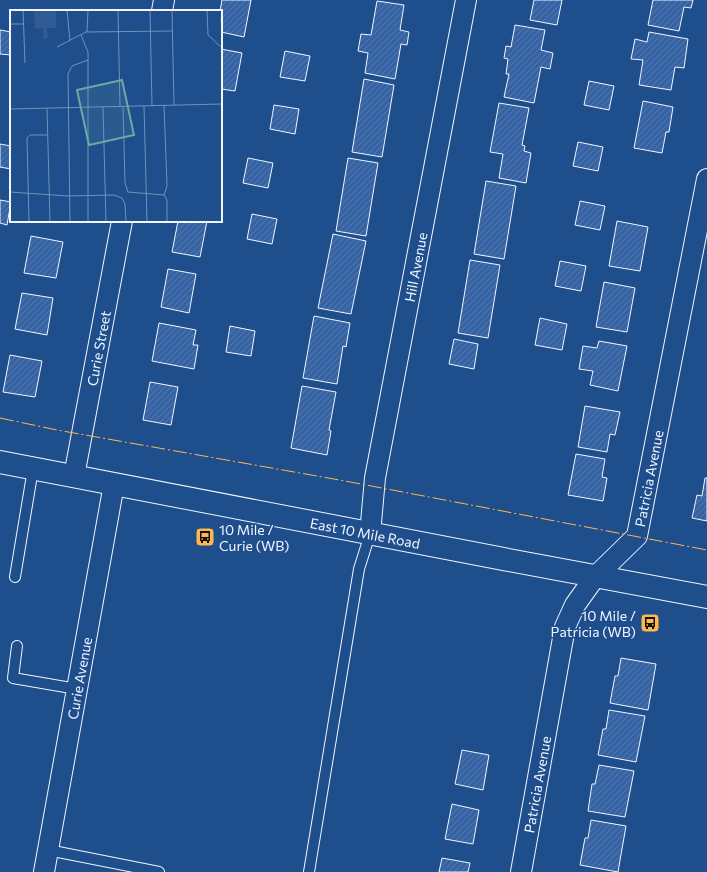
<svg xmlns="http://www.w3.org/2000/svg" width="707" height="872" font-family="Commissioner,sans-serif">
	<defs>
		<pattern id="building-hatch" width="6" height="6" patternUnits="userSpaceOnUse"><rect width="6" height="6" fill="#3563a3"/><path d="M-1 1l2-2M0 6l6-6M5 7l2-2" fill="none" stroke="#537ab1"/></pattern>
	</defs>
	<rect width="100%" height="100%" fill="#1f4e8c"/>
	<!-- building -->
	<g fill="url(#building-hatch)" stroke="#f2f6ff">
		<path d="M222 0H251L244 37 221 32V11H220Z"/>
		<path d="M534 0H562L557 25 530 20Z"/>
		<path d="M653 0H693L691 8 684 7 679 31 648 25Z"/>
		<path d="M377 1 404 5 400 30 409 32 407 45 401 44 395 79 365 73 368 53 358 51 361 34 371 35Z"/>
		<path d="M515 25 545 30 541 50 553 53 550 69 541 67 534 103 504 97 509 74H506L508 59 504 58 506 46 511 47Z"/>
		<path d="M0 30 11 32V55L0 54Z"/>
		<path d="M649 32 688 39 684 68 675 67 671 90 639 85 643 60 631 59 635 39 647 42Z"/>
		<path d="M221 49 242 53 235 91 221 89Z"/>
		<path d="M285 51 310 56 305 81 280 77Z"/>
		<path d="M364 79 394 85 382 157 352 152Z"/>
		<path d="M589 81 614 86 609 110 584 105Z"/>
		<path d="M643 101 673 107 669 132H666L662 153 634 148Z"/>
		<path d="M499 103 529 108 522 145 525 146 524 151 531 153 526 183 499 178 503 154 490 152Z"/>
		<path d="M274 105 299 109 295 134 270 129Z"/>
		<path d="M578 142 603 147 598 171 573 166Z"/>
		<path d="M0 144 11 146V169L0 167Z"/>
		<path d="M248 158 273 163 268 188 243 183Z"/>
		<path d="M348 158 378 163 366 236 336 231Z"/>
		<path d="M486 181 516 186 504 259 474 254Z"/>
		<path d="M0 200 11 202 7 225 0 223Z"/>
		<path d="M580 201 605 206 600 230 575 225Z"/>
		<path d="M252 214 277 219 272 244 247 239Z"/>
		<path d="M178 221H207L200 257 172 252Z"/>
		<path d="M617 221 648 227 640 271 609 266Z"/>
		<path d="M333 234 366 241 351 314 318 308Z"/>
		<path d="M31 236 63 242 56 278 24 273Z"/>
		<path d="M470 260 500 265 488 338 458 333Z"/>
		<path d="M560 261 586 266 581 291 555 286Z"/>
		<path d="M168 269 196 274 189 313 161 307Z"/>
		<path d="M604 282 635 288 627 332 596 327Z"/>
		<path d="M22 293 53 298 47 335 15 329Z"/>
		<path d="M314 316 350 323 346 347 343 346 337 384 303 378Z"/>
		<path d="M540 318 567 324 562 350 535 345Z"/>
		<path d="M159 323 196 330 193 345H198L194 369 152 361Z"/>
		<path d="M230 326 255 331 251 356 226 352Z"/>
		<path d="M454 339 478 344 474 369 449 364Z"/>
		<path d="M599 341 627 346 618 391 590 385 593 371 579 369 583 346 597 348Z"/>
		<path d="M10 355 42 361 35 397 3 392Z"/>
		<path d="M150 382 178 387 171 425 143 420Z"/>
		<path d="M302 386 336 392 329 430 331 431 327 455 291 448Z"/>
		<path d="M585 406 620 412 615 435 610 434 607 452 578 447Z"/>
		<path d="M576 454 605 459 602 477 607 478 603 501 568 495Z"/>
		<path d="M705 478H707V521L692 518 697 495 702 496Z"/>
		<path d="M621 658 656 664 648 710 610 703 615 676H618Z"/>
		<path d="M609 710 645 716 636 762 598 755 603 729H606Z"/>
		<path d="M462 750 489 755 483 790 455 784Z"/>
		<path d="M599 765 634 771 625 817 588 811 592 784H595Z"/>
		<path d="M452 804 479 810 473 844 445 839Z"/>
		<path d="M591 820 626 826 618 872 580 865 585 838H588Z"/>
		<path d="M442 858 470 863 468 872H439Z"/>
	</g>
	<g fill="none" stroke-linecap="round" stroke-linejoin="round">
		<defs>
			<g id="lane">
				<path d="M15 577 33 469"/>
				<path d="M17 646 13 678 77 689"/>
				<path d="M48 850 159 872"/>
				<path d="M309 872 359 569 370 534"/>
			</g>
			<g id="street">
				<path d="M162 11 164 0"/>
				<path id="s1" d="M74 476 122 221"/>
				<path id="s2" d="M370 534 375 478 466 0"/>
				<path id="s3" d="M44 872 114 484"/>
				<path id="s4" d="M521 872 565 627 575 605 595 577 637 536 707 179"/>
			</g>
			<g id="secondary">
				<path id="s5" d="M0 462C236 507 471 554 707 597"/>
			</g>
		</defs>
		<!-- lane casing -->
		<use href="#lane" stroke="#f2f6ff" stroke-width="12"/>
		<!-- street casing -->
		<use href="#street" stroke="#f2f6ff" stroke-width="22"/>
		<!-- secondary casing -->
		<use href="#secondary" stroke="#f2f6ff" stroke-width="24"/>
		<!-- lane -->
		<use href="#lane" stroke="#1f4e8c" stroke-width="10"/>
		<!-- street -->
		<use href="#street" stroke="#1f4e8c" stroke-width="20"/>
		<!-- secondary -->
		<use href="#secondary" stroke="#1f4e8c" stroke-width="22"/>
		<!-- power -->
		<path stroke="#ffb74d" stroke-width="1" stroke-dasharray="14 3 2 3" stroke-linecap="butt" d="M0 418 57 430 345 481 707 550"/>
	</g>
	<!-- icons -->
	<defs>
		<symbol id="bus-square" viewBox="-11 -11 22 22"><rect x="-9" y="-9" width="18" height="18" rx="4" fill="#ffb74d" stroke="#1f4e8c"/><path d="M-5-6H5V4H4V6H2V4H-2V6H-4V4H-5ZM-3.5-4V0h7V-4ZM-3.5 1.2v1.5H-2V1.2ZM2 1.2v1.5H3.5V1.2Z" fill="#111"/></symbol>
	</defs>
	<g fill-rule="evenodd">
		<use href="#bus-square" x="194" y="526" width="22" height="22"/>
		<use href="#bus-square" x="639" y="612" width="22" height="22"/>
	</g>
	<g text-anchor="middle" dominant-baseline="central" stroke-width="3" stroke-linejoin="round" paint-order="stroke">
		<!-- street labels -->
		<g font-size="14" fill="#f2f6ff" stroke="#1f4e8c">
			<text stroke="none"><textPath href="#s2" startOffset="271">Hill Avenue</textPath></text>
			<text stroke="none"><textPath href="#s1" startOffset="130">Curie Street</textPath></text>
			<text stroke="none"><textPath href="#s4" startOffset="425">Patricia Avenue</textPath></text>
			<text stroke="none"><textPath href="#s5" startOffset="372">East 10 Mile Road</textPath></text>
			<text stroke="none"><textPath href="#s3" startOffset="197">Curie Avenue</textPath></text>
			<text stroke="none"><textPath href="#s4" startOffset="89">Patricia Avenue</textPath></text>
		</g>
		<!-- poi labels -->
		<g font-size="14" fill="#f2f6ff" stroke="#1f4e8c" text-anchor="start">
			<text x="219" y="529">10 Mile /<tspan x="219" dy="16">Curie (WB)</tspan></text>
			<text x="636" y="615" text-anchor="end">10 Mile /<tspan x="636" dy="16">Patricia (WB)</tspan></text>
		</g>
	</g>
	<!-- overview -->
	<g transform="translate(10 10)">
		<rect width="212" height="212" fill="#1f4e8c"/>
		<path d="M24 0H46V18H37L38 28 33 29V18L25 19Z" fill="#305b95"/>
		<path fill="none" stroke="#7391ba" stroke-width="1" d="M13 0 15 53M57 0 60 31M108 0 110 96M140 0 142 96M162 0 164 95M197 0 198 25 212 38M211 8 212 21M0 14H14M77 22 78 0M71 25 78 42V212M47 37 76 22 162 21M113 96 115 173 118 182M134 96 137 212M93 97 96 212M37 98 40 212M0 99 212 94M0 182 58 186 104 185 112 188M118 182 154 185M154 185 157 176 154 95M154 185 157 190V212M112 188 115 194 116 212M19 212 17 128 20 125H38M60 212 58 64 62 56 78 50"/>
		<path fill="#6aa9a8" fill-opacity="0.15" stroke="#6aa9a8" stroke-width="2" d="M112 70 124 125 79 135 67 80Z"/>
		<rect width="212" height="212" fill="none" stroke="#f2f6ff" stroke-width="2"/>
	</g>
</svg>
